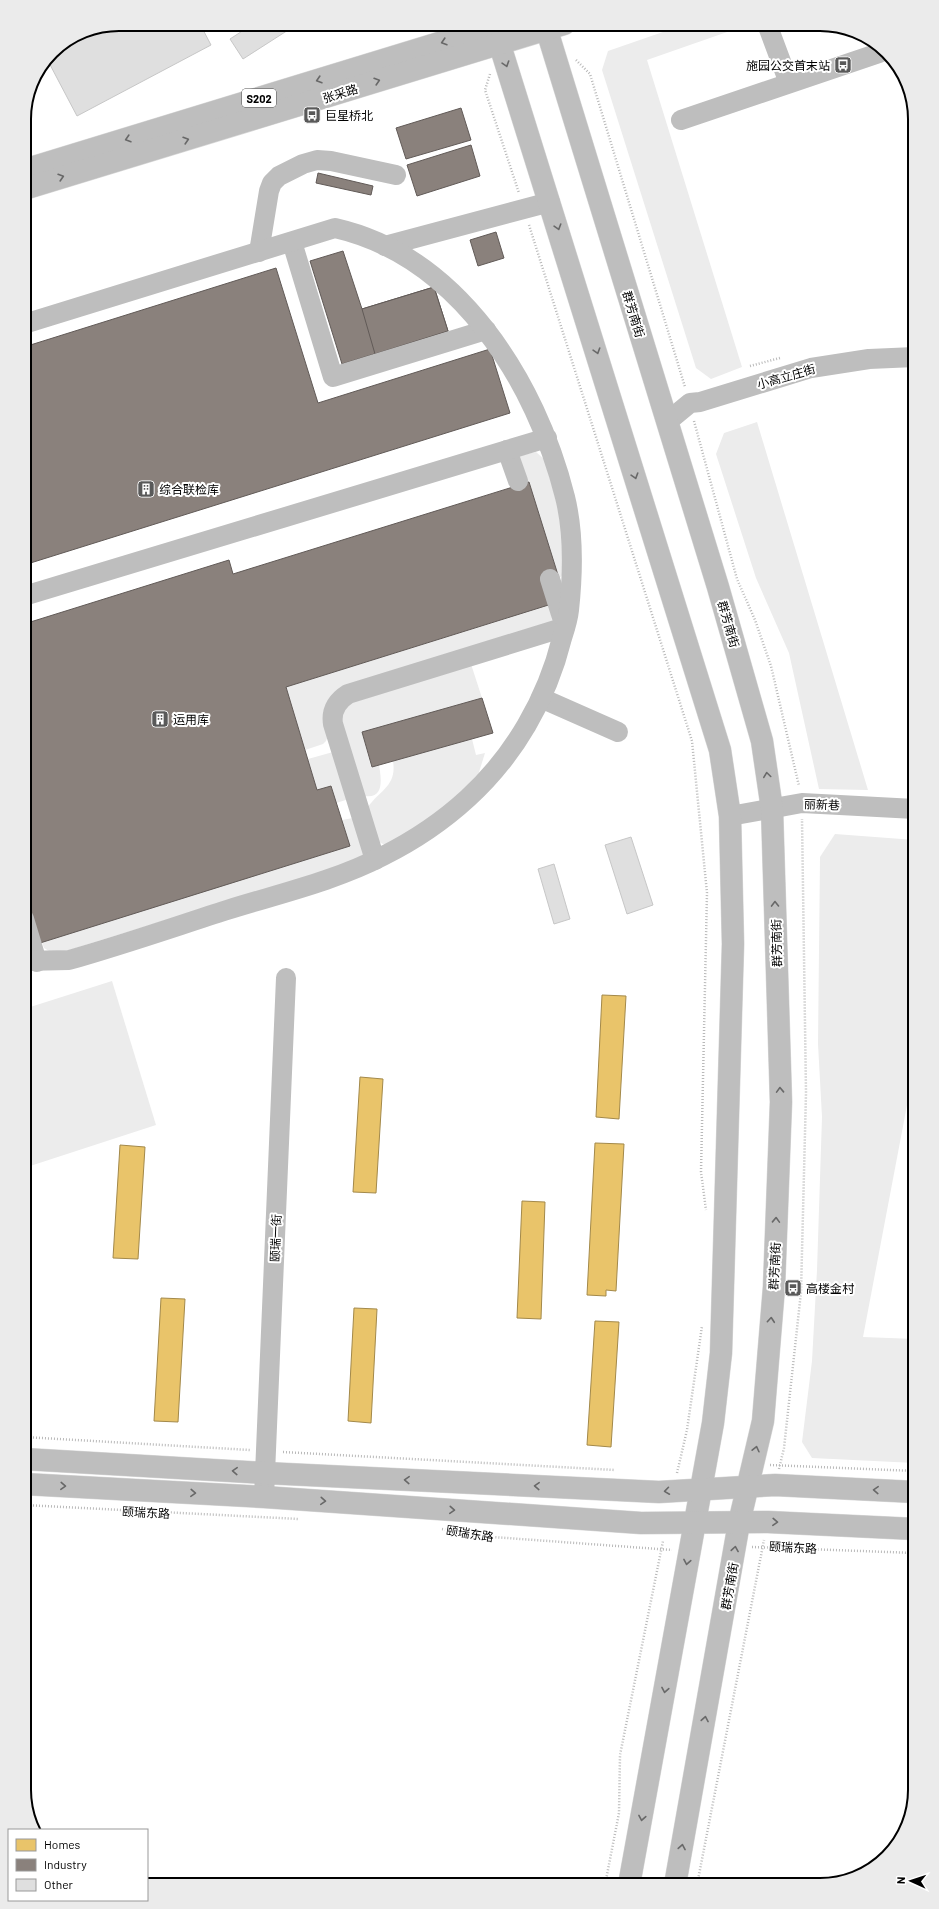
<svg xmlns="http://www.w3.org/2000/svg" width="939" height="1909" font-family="Barlow,'Noto Sans SC',sans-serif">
	<rect width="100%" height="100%" fill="#fff"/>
	<!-- green -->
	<g fill="#ececec">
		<path d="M686 24H750L647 60 742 367 711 379 696 368 602 70 608 51Z"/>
		<path d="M757 422 868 790 819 789 789 653 756 578 716 454 724 433Z"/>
		<path d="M536 452 545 460 561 519 563 574 559 579 529 482 522 484 519 456Z"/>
		<path d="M551 605 552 622 345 689 326 741 323 744 305 750 286 687Z"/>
		<path d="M470 661 482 698 362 732 371 767 379 765C381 777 385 799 365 796L338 724 347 700Z"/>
		<path d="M472 739 476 755 485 753 475 785 390 845 383 844 377 841 368 807C380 790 397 786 393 761Z"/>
		<path d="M333 752 349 799 336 803 331 786 317 790 308 759Z"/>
		<path d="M353 818 365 850 363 856 351 863 69 950 49 951 44 948 42 942 350 846 342 820Z"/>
		<path d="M835 834 915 840V1063L863 1337 915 1339V1463L812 1458 802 1442 812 1361 817 1270 822 1117 818 1044 820 857Z"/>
		<path d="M112 981 156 1125 24 1168V1009Z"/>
	</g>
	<!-- homes -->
	<g fill="#e9c46a" stroke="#a3894a">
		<path d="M602 995 626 996 619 1119 596 1117Z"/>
		<path d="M360 1077 383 1079 376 1193 353 1192Z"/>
		<path d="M595 1143 624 1144 616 1291 606 1290V1296L587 1295Z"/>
		<path d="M120 1145 145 1147 138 1259 113 1258Z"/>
		<path d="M522 1201 545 1202 541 1319 517 1318Z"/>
		<path d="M161 1298 185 1299 178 1422 154 1421Z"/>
		<path d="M354 1308 377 1309 371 1423 348 1421Z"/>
		<path d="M595 1321 619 1322 611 1447 587 1445Z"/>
	</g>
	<!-- industry -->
	<g fill="#8a817c" stroke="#615a57">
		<path d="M461 108 471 140 406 159 396 128Z"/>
		<path d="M471 145 480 176 417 196 407 165Z"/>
		<path d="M318 173 373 186 371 195 316 183Z"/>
		<path d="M496 232 504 258 478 266 470 240Z"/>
		<path d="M343 251 362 309 434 287 448 331 342 364 310 261Z"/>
		<path d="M276 268 318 403 490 349 510 413 24 565V347Z"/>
		<path d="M434 287 448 331 375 354 362 309Z"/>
		<path d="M529 482 558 575 555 603 286 687 317 790 331 786 350 846 40 943 24 891V624L229 560 233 574Z"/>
		<path d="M482 698 493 733 372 767 362 732Z"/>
	</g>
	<!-- building -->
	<g fill="#dfdfdf" stroke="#c7c7c7">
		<path d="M119 24H200L211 45 77 116 47 59 52 52 83 31Z"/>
		<path d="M253 24H295L296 25 243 59 230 39Z"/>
		<path d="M631 837 653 905 627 914 605 845Z"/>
		<path d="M554 864 570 919 554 924 538 869Z"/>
	</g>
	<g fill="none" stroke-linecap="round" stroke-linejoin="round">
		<defs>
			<g id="major">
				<path d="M545 24 718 587 762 741 772 809 781 1102 774 1287 763 1421 739 1523 675 1885"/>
				<path d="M494 26 720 750 730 816 733 944 721 1353 713 1423 629 1885"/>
				<path d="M24 170 501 24"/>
				<path d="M24 189 564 24"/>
				<path d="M24 1459 265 1473 659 1492 775 1485 915 1492"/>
				<path d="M24 1484 264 1497 641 1523 768 1522 915 1529"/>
			</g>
		</defs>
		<!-- major casing -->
		<use href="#major" stroke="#dbdbdb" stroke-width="23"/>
		<!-- path -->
		<g stroke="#b9b9b9" stroke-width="2.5" stroke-dasharray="1 2" stroke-linecap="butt">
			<path d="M576 60 590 74 685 387"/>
			<path d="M490 74 485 90 519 193"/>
			<path d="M529 225 692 741 707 893 701 1172 706 1210"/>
			<path d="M750 366 780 358"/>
			<path d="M694 421 737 579 755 620 771 666 799 786"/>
			<path d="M24 1437 250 1450"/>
			<path d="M283 1452 615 1470"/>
			<path d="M770 1465 915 1471"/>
			<path d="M779 1469 784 1448 801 1292 806 1093 802 819"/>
			<path d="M677 1473 687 1430 702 1326"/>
			<path d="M24 1505 299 1519"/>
			<path d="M442 1529 493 1537 672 1550"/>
			<path d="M752 1547 915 1553"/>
			<path d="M605 1885 619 1813 620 1755 663 1541"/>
			<path d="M697 1885 764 1540"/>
		</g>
		<!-- minor -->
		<g stroke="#bebebe" stroke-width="20">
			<path d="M767 24 789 83"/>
			<path d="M681 120 879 53"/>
			<path d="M292 242 333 377 486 330"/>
			<path d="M385 246 550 202"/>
			<path d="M259 252 269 191 272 183 279 176 303 164 317 160 331 161 396 175"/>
			<path d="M667 422 690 403 700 402 811 368 869 359 915 357"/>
			<path d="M507 450 518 481"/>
			<path d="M24 596 547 438"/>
			<path d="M541 698 618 732"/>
			<path d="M730 816 802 803 915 809"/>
			<path d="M375 860 333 724C331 711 337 701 348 694L565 627 550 579"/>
			<path d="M24 919 37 962"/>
			<path d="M24 961 69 960C122 945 174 927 227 910 278 894 335 881 383 856 413 841 443 821 468 798 514 756 547 699 562 638 565 629 568 620 569 610 573 573 574 533 565 497 536 381 458 256 335 228L24 324"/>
			<path d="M264 1497 286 978"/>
		</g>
		<!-- major -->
		<use href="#major" stroke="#bebebe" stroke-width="22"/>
	</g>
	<!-- one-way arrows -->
	<defs><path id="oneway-chevron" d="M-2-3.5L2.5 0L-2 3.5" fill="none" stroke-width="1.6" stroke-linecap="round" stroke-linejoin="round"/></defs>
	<g stroke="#686868">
		<use href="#oneway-chevron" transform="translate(444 42) rotate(163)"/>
		<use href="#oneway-chevron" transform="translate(506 64) rotate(72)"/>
		<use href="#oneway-chevron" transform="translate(319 80) rotate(163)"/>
		<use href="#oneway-chevron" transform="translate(377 81) rotate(-17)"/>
		<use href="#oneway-chevron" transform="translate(128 139) rotate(163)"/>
		<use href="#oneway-chevron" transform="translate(186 140) rotate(-17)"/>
		<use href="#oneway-chevron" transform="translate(61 177) rotate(-17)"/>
		<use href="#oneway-chevron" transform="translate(558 227) rotate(73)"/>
		<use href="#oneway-chevron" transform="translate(597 351) rotate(73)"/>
		<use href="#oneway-chevron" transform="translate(635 476) rotate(73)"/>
		<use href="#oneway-chevron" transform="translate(767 775) rotate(-98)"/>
		<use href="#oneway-chevron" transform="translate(775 904) rotate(-91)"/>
		<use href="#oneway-chevron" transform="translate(780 1090) rotate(-92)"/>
		<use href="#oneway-chevron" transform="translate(776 1220) rotate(-88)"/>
		<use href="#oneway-chevron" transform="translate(771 1320) rotate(-85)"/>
		<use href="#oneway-chevron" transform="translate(756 1449) rotate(-77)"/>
		<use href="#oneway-chevron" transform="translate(235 1471) rotate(-177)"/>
		<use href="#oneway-chevron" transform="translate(407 1480) rotate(-177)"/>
		<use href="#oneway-chevron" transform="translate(63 1486) rotate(3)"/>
		<use href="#oneway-chevron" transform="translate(537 1486) rotate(-177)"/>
		<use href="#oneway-chevron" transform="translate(876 1490) rotate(-177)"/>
		<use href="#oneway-chevron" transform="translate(667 1491) rotate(172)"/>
		<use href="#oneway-chevron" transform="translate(193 1493) rotate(3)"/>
		<use href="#oneway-chevron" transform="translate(323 1501) rotate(4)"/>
		<use href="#oneway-chevron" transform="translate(452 1510) rotate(4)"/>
		<use href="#oneway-chevron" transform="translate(775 1522) rotate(3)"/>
		<use href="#oneway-chevron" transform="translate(735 1549) rotate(-81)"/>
		<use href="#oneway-chevron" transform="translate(687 1562) rotate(100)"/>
		<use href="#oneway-chevron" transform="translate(665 1690) rotate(100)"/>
		<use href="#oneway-chevron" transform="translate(705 1719) rotate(-80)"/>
		<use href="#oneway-chevron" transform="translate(642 1818) rotate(100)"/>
		<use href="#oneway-chevron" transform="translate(682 1847) rotate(-80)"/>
	</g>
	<!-- icons -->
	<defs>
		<symbol id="bus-square" viewBox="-11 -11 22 22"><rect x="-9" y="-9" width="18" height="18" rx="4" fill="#595959" stroke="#fff"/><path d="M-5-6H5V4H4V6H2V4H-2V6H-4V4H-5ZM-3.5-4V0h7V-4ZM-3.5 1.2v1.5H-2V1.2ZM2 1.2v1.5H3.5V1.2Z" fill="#fff"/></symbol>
		<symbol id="building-square" viewBox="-11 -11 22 22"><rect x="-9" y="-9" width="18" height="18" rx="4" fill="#595959" stroke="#fff"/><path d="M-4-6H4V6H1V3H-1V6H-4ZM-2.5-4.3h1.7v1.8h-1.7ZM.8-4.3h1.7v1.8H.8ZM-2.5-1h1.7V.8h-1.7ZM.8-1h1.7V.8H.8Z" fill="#fff"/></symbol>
	</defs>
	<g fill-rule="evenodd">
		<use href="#bus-square" x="833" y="55" width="20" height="20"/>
		<use href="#bus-square" x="302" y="105" width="20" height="20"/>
		<use href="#building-square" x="136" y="479" width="20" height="20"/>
		<use href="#building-square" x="150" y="709" width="20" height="20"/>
		<use href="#bus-square" x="783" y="1278" width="20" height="20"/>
	</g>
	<g text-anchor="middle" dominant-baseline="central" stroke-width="4" stroke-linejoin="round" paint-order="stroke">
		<!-- shield labels -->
		<rect fill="#fff" stroke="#4c4c4c" stroke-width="1" x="242" y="89" width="34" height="18" rx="3"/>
		<g font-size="11" font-weight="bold" fill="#000">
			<text x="259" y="98">S202</text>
		</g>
		<!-- poi labels -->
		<g font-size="12" fill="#000" stroke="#fff" text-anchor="start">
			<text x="830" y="65" text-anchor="end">施园公交首末站</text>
			<text x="325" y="115">巨星桥北</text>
			<text x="159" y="489">综合联检库</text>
			<text x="173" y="719">运用库</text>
			<text x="806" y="1288">高楼金村</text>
		</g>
		<!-- street labels -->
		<g font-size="12" fill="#000" stroke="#fff">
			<text transform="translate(340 93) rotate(-17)">张采路</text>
			<text transform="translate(634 314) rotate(73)">群芳南街</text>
			<text transform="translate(786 376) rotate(-16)">小高立庄街</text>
			<text transform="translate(729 624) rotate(74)">群芳南街</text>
			<text transform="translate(822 804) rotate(2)">丽新巷</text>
			<text transform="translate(776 943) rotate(-91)">群芳南街</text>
			<text transform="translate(275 1238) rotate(-88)">颐瑞一街</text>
			<text transform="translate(774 1266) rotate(-87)">群芳南街</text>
			<text transform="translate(146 1512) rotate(3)">颐瑞东路</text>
			<text transform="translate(470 1533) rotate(9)">颐瑞东路</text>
			<text transform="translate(793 1547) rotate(3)">颐瑞东路</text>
			<text transform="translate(729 1586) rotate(-80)">群芳南街</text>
		</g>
	</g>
	<!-- crop -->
	<path d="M0 0H939V1909H0ZM119 31H820A88 88 0 0 1 908 119V1790A88 88 0 0 1 820 1878H119A88 88 0 0 1 31 1790V119A88 88 0 0 1 119 31Z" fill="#ebebeb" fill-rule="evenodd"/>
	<path fill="none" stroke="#000" stroke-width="2" d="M119 31H820A88 88 0 0 1 908 119V1790A88 88 0 0 1 820 1878H119A88 88 0 0 1 31 1790V119A88 88 0 0 1 119 31Z"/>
	<!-- legend -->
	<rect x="8" y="1829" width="140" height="72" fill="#ffffff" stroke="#999999"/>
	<rect x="16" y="1839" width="20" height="12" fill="#e9c46a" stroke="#999999"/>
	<text x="44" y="1849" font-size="12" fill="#000000">Homes</text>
	<rect x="16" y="1859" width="20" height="12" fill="#8a817c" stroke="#999999"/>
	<text x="44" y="1869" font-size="12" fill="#000000">Industry</text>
	<rect x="16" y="1879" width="20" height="12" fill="#dfdfdf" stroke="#999999"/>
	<text x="44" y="1889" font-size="12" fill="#000000">Other</text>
	<!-- north arrow -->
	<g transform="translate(911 1881) rotate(273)" stroke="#ffffff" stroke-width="3" paint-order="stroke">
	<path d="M0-3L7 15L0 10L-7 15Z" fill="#000000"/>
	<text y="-6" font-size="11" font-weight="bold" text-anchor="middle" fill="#000000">N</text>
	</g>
</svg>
